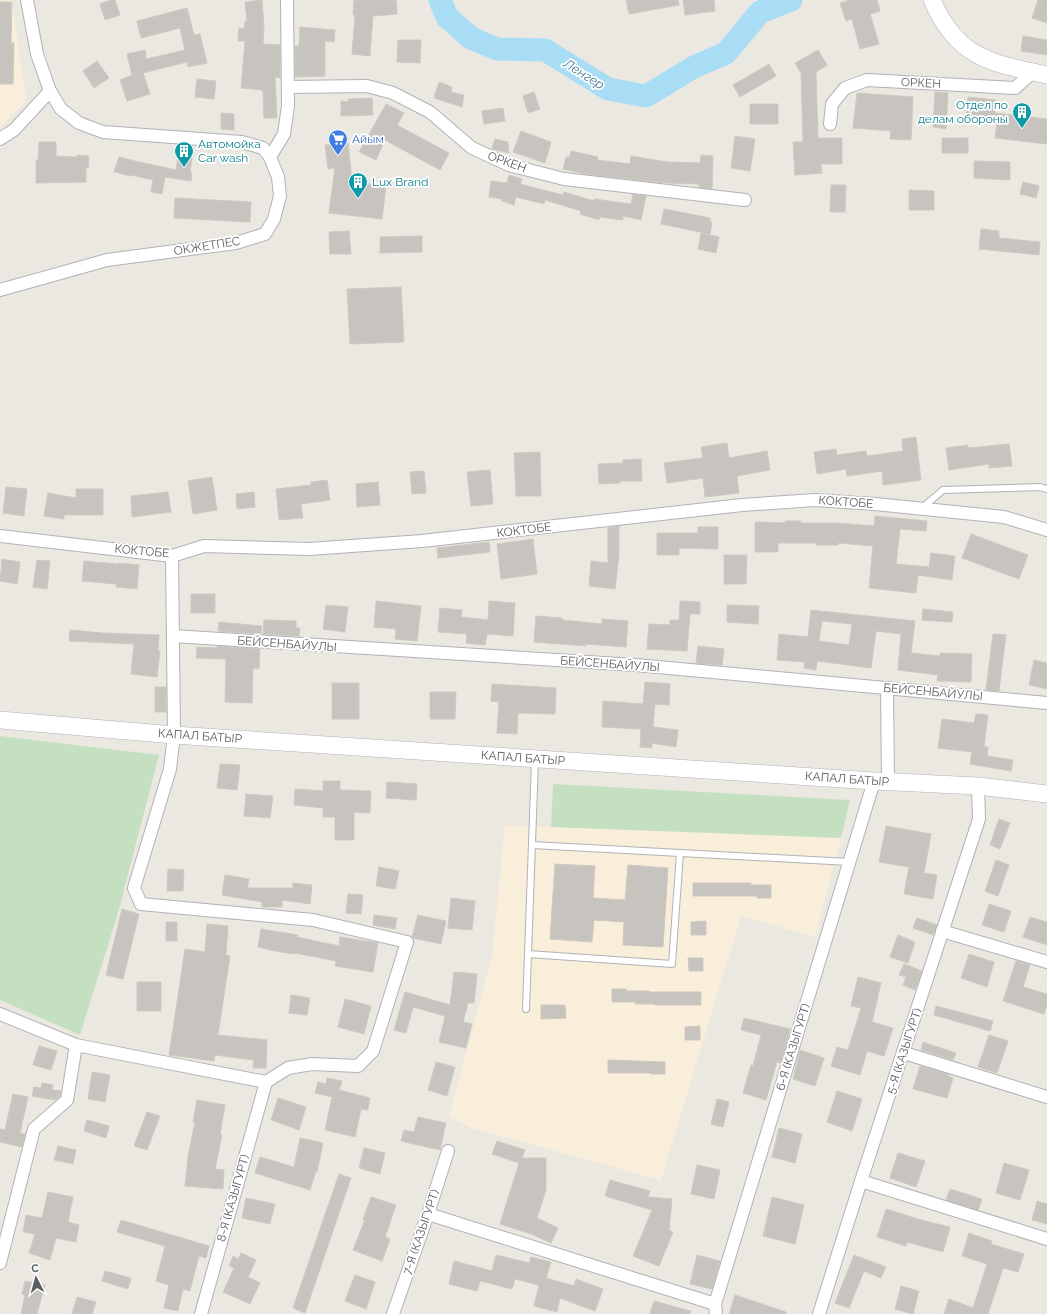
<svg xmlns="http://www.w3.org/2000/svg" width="1047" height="1314" font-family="Raleway,sans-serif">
	<rect width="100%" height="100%" fill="#ebe8e2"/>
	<!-- commercial -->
	<g fill="#f9eed9">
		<path d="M0 0H12L26 101 6 122 0 126Z"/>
		<path d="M505 825 841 838 815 937 741 916 661 1180 472 1128 449 1117 492 956Z"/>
	</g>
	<!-- green -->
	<g fill="#c5e0c1">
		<path d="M0 736 159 755 118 913 80 1035 0 1000Z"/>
		<path d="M553 784 850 800 841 838 551 827Z"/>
	</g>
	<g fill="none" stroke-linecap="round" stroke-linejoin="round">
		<!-- river -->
		<path stroke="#a8ddf5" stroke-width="23" d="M440 0 447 17 471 38 497 49 545 50 608 89 646 96 694 67 726 53 760 12 791 0"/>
	</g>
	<!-- building -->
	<g fill="#c7c3be" stroke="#cfc9c1" fill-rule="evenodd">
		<path d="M111 0H115L120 15 105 20 100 4Z"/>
		<path d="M262 0 264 27 263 44 280 45V78L275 77 277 118H264L263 90 241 88 245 41H238L239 28 244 29 245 21H247L245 2Z"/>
		<path d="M354 0H396L397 14 373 16 370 56 352 54 355 15H353Z"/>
		<path d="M626 0H678L679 5 629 14Z"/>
		<path d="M683 0H714L715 11 685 15Z"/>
		<path d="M850 0H877L880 11 870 14 879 44 860 49 852 19 846 21 840 3Z"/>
		<path d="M1038 0H1047V23L1032 18Z"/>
		<path d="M0 2H12L11 43H14L13 84H0Z"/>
		<path d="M187 8 194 35 200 34 207 63 188 67 187 62 143 73 150 94 127 101 120 80 132 75 127 54 145 50 146 59 185 50 180 28 141 38 137 21Z"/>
		<path d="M300 27 335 30 334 42 325 41V76L295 77V46H299Z"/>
		<path d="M1023 36 1047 40V55L1021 51Z"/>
		<path d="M398 40H421L420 63 397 62Z"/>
		<path d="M818 50 827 65 816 72 818 138H842V164H821L822 173 795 175 793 142H803L801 73 795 63Z"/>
		<path d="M97 61 109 78 94 88 83 71Z"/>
		<path d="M769 64 776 76 740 97 733 85Z"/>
		<path d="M197 79 216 81 214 99 195 97Z"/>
		<path d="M439 82 452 87 451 92 464 95 462 107 434 98Z"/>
		<path d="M534 92 540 109 528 113 523 96Z"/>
		<path d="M935 92 948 93 946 129 933 127Z"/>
		<path d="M857 93 913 97 911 140 890 139 891 131 853 128Z"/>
		<path d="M968 97 996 100 995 113 1047 119V144L995 138 997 124 966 121Z"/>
		<path d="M372 98 373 115 341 116V101L348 102V99Z"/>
		<path d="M386 104 404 113 397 125 449 153 440 170 385 140 376 160 359 152Z"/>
		<rect x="750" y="104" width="28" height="20"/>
		<path d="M503 108 505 121 484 124 482 111Z"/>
		<path d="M221 113 234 114V130L221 129Z"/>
		<path d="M521 131 551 142 545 163 513 152Z"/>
		<path d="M735 136 755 139 750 171 731 168Z"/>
		<rect x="942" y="138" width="26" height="15"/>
		<path d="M495 139 508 142 509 153 492 149Z"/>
		<path d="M39 142H56V156L77 157V155L89 156 88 168H86V182L36 183V160H38Z"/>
		<path d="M348 143 352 182 386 186 382 219 329 213 335 168 328 169 325 145Z"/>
		<path d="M571 151 598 157 597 160 630 164 631 156 667 162 700 163 701 155 713 156 712 189 699 187V184L666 183 585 174 563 169 566 157H570Z"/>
		<path d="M178 156 192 158 190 172 192 173 191 181 165 177 162 194 151 192 153 180 131 175V176L114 172 119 157 135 161 176 170Z"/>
		<path d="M974 161 1010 162V180L974 178Z"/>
		<path d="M509 175 522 179 520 184 563 195 564 192 594 201V199L631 204 633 194 646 196 641 220 623 216V220L600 217 599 220 580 214 581 211 545 200 544 204 516 197 514 205 502 201V199L489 197 491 181 507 183Z"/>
		<path d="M1023 182 1039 186 1036 198 1020 194Z"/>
		<path d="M831 185H846L845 212H830Z"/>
		<path d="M909 190 934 191V210H909Z"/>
		<path d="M175 198 251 202 250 222 174 218Z"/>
		<path d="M664 209 710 218V222H712L710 234 661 224Z"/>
		<path d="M981 229 999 231V238L1040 242 1039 255 979 249Z"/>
		<path d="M349 231 351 254H330L329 232Z"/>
		<path d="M701 233 719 237 716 253 698 249Z"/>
		<path d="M422 236V252L380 253V237Z"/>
		<path d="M401 287 404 342 350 344 347 289Z"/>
		<path d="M916 437 921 480 883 485 882 471 847 476 846 469 817 474 814 452 836 449 837 455 866 451 867 456 903 451 902 439Z"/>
		<path d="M727 443 729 458 767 451 770 470 737 476 739 493 705 497 703 478 667 483 664 463 703 458 701 447Z"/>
		<path d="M1009 444 1012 466 989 468V464L949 470 946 448 968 445V448Z"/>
		<path d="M540 452 541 496H516L514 453Z"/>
		<path d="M641 459 642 481H620V483L599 484 598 464 623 463V460Z"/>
		<path d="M490 470 493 504 471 506 467 472Z"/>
		<path d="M424 471 426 493 412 494 410 472Z"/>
		<path d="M212 477 217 510 193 514 188 481Z"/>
		<path d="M327 480 330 500 301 504 303 518 279 520 276 489 311 485V482Z"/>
		<path d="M378 482 380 505 357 507 356 484Z"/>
		<path d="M6 487 27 489 24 516 3 513Z"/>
		<path d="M76 489H103V515H64V519L44 516 48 493 76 498Z"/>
		<path d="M168 492 171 512 132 517 131 496Z"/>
		<path d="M254 492 255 507 237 509 236 494Z"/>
		<path d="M875 516 927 521 926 531 900 529 896 564 929 567 931 553 955 556 952 580 918 575 916 593 869 588 873 546 838 543V545H816V543H778V552H755V522L785 523V521H801V523H838L874 526Z"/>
		<path d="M619 526V555L615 589 589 586 591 561 608 563V528Z"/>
		<path d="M698 527H718V549L679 548V555H657V533H698Z"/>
		<path d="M971 534 1028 555 1019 579 962 558Z"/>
		<path d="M533 539 537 574 501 579 497 544Z"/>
		<path d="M489 542 490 552 438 558 437 548Z"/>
		<path d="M724 555H747L746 584H724Z"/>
		<path d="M2 559 20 562 17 584 0 581Z"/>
		<path d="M37 560 50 561 47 589 33 587Z"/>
		<path d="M84 561 117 564 118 563 139 565 137 589 116 587V584L82 581Z"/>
		<rect x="191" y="594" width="24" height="19"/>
		<path d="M376 601 421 606 417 641 395 639 396 629 374 627Z"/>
		<path d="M489 601 515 603 513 636 487 634 485 645 466 643 467 634 438 632 440 608 462 610 461 617 488 620Z"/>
		<path d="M680 601 700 602V614H690L687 651 647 649 649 624 670 625V620H679Z"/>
		<path d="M326 605 348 607 345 632 323 629Z"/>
		<path d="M727 605 759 606 758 624 727 622Z"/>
		<path d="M923 609 953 612 952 622 922 620Z"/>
		<path d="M811 610 915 621 911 653 940 656V653L972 654 971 682 937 681 938 675 898 670 901 634 876 631 871 668 817 661 816 670 804 668 805 662 777 660 779 634 808 637ZM822 621 852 624 849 645 819 641Z"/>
		<path d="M536 616 562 618V620L602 624V619L628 621 626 647 586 644V646L534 642Z"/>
		<path d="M264 620 296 621V628H300L299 636 263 634Z"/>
		<path d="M219 622 262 626 261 634 218 631Z"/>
		<path d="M70 630 102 633 159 635 158 651H160L157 677 131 674 134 644 69 641Z"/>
		<path d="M993 634 1006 635 999 691 986 690Z"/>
		<path d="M217 646 260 649 259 669 253 668 252 703 225 702 226 659 196 658 197 647 217 648Z"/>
		<path d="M698 646 724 649 722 665 696 663Z"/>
		<path d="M1034 660 1047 663V689L1029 685Z"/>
		<path d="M645 682 670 684 669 705 655 704 653 727 678 730 676 747 652 743V748L640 747 641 729 602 727 603 701 643 704Z"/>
		<rect x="332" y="683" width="27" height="36"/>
		<path d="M492 684 556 688 555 714 518 713 517 734 497 733 499 702 491 701Z"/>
		<rect x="155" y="687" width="11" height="25"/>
		<path d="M430 692H456L455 719H430Z"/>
		<path d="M976 714 988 715 984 747H988L987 756 1013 760 1011 771 970 764 972 752 938 748 942 719 974 723Z"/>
		<path d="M220 764 240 765 237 790 217 788Z"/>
		<path d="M323 781H340V790L371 791 370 813 354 812V840H335V817H323V808L294 805 295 789 323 791Z"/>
		<path d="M387 782 417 784 416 800 386 798Z"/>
		<path d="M246 794 273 796 270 818 244 816Z"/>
		<path d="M999 819 1010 823 1000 849 990 845Z"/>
		<path d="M886 826 931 834 924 873 937 875 933 899 904 894 909 867 879 862Z"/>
		<path d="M996 860 1009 865 998 896 985 891Z"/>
		<path d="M555 864 595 866 593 898 625 900 628 865 668 868 663 947 623 945 624 922 594 920 592 942 550 939Z"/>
		<path d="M379 867 399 871 395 889 376 886Z"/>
		<path d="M168 869 184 870 183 891H167Z"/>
		<path d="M225 875 249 879 247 888H293V883L312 885 310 904 282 900V907H262V902L222 895Z"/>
		<path d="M693 883H751V885H771V898H757V896H693Z"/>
		<path d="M348 894 363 895 361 914 346 913Z"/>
		<path d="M451 898 475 901 472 930 448 928Z"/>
		<path d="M989 904 1011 911 1004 932 982 925Z"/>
		<path d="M122 909 139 914 123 979 106 975Z"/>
		<path d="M374 915 397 918 395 929 373 925Z"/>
		<path d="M418 915 446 921 441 944 413 938 412 937Z"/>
		<path d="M1030 917 1047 922V945L1023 937Z"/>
		<path d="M917 918 937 925 933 935 913 928Z"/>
		<path d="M706 921V935H691V922Z"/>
		<rect x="166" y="922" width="11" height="19"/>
		<path d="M207 924 228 926 226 955 230 956 218 1035 267 1040 266 1068H253L254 1060 215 1055 214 1061 169 1055 185 949 205 952Z"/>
		<path d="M261 929 298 935 297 937 339 946 340 937 378 943 373 972 335 966 336 961 295 953V954L275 951 258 947Z"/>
		<path d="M898 935 915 942 908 963 890 957Z"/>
		<path d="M969 954 994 962 987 987 961 978Z"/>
		<path d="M688 958H703V971H689Z"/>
		<path d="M1016 961 1030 965 1023 987 1047 994V1004L1044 1014 1003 1001Z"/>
		<path d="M904 964 922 971 915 990 903 985 906 977 899 975Z"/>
		<path d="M454 972 477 974 474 1003H468L463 1022 472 1024 466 1048 439 1042 445 1016 413 1007 406 1033 394 1030 405 992 450 1005Z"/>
		<path d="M858 977 881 983 872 1022 893 1028 884 1056 867 1051 860 1075 831 1066 837 1047 848 1050 861 1008 851 1006Z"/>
		<rect x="137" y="982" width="24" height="29"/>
		<path d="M612 989H626V991H649V992H701V1005H655V1004H635V1002H612Z"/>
		<path d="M291 995 310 998 307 1015 289 1013Z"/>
		<path d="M345 999 371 1006 364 1034 338 1027Z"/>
		<path d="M541 1005H565L566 1018 541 1019Z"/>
		<path d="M936 1006 993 1021 990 1031 934 1015Z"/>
		<path d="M744 1018 790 1029 781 1063 777 1062 766 1100 743 1093 751 1065 753 1066 761 1035 741 1030Z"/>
		<path d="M700 1026V1040H685V1027Z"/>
		<path d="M989 1035 1008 1041 997 1073 978 1067Z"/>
		<path d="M923 1042 956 1053 953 1060 921 1050Z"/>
		<path d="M39 1046 57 1051 51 1070 33 1065Z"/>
		<path d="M800 1050 824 1058 815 1086 793 1079Z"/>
		<path d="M608 1060 665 1062V1074H651V1073H608Z"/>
		<path d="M436 1062 455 1067 447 1096 428 1090Z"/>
		<path d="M920 1066 948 1074V1076L953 1078 947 1098 913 1089Z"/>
		<path d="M92 1072 110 1075 105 1102 88 1099Z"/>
		<path d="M327 1078 342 1081 339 1090 370 1098 368 1110 361 1109 355 1137 325 1130 332 1097 315 1093 318 1082 326 1084Z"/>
		<path d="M42 1083 53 1085 52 1090 61 1091 60 1096 55 1100 32 1096 34 1087 41 1088Z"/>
		<path d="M837 1091 862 1099 852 1131 827 1122Z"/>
		<path d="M13 1094 28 1097 20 1133 25 1134 22 1147 0 1142V1129L5 1130Z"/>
		<path d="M278 1098 306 1107 299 1130 271 1120Z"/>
		<path d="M717 1099 729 1102 723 1127 711 1124Z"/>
		<path d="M197 1100 225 1105 220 1134 222 1135 215 1169 224 1170 223 1189 185 1186 188 1157 195 1122H193Z"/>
		<path d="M147 1112 160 1116 147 1150 134 1146Z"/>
		<path d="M418 1117 446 1123 440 1150 401 1141 404 1130 414 1132Z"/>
		<path d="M87 1120 109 1126 106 1138 84 1131Z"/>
		<path d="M779 1128 802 1134 795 1163 772 1157Z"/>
		<path d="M300 1138 323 1143 317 1172 316 1171 310 1190 255 1173 260 1157 294 1167Z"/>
		<path d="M497 1141 525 1150 522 1158H546V1190L537 1218 558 1228 551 1243 531 1234 500 1224 519 1163 492 1154Z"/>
		<path d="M58 1146 76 1150 73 1164 54 1160Z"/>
		<path d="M364 1148 385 1153 380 1174 359 1168Z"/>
		<path d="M898 1153 925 1161 916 1187 890 1178Z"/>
		<path d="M1004 1163 1029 1170 1020 1200 996 1193Z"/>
		<path d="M697 1165 720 1170 714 1199 691 1194Z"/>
		<path d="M339 1174 351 1178 305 1313 293 1308Z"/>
		<path d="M610 1180 650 1191 648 1197 672 1199 669 1230 673 1232 659 1266 633 1256 652 1210 605 1196Z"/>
		<path d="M950 1189 982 1199 978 1210 946 1200Z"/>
		<path d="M48 1192 73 1197 68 1222 79 1225 76 1242 56 1238 50 1260 29 1253 35 1234 23 1232 26 1215 42 1218Z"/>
		<path d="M371 1197 396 1205 385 1237 390 1239 382 1261 353 1250 365 1220 363 1219Z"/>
		<path d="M772 1197 804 1205 795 1244 763 1236Z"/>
		<path d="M246 1198 275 1204 270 1224 242 1218Z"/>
		<path d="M1037 1201 1047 1204V1224L1032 1220Z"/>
		<path d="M886 1209 921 1220 950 1227 943 1252 907 1242 906 1246 877 1237Z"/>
		<path d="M121 1220 209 1246 206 1258 199 1256 190 1291 183 1289 178 1311 164 1308 169 1285 156 1281 165 1246 117 1232Z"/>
		<path d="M969 1233 992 1241 991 1244 1024 1254 1018 1272 1003 1268 988 1314H944L949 1299 973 1308 987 1264 962 1256Z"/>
		<path d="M241 1253 256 1260 248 1277 260 1283 250 1304 223 1292 234 1268 229 1266 233 1256 238 1259Z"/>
		<path d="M496 1255 529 1263 531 1257 551 1262 546 1278 574 1286 576 1279 603 1289 595 1311 560 1298 557 1312 534 1306 539 1285 515 1279 512 1289 480 1281 477 1291 449 1284 454 1261 492 1271Z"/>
		<path d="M697 1255 720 1261 712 1289 690 1284Z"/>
		<path d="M854 1255 886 1267 881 1278 864 1271 849 1308 835 1303Z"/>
		<path d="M105 1271 131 1278 128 1289 102 1281Z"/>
		<path d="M355 1275 375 1282 366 1309 345 1301Z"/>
		<path d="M25 1281 45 1285 37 1314H21L25 1295 22 1294Z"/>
		<path d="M901 1286 919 1291 913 1314 895 1309Z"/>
		<path d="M735 1295 786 1312V1314H729Z"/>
		<path d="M77 1297 96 1302 92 1314H72Z"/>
		<path d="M654 1301 691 1311 690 1314H650Z"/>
	</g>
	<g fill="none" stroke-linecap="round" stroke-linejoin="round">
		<defs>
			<g id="service">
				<path d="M922 508 943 490 1040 487 1047 489"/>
				<path d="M532 845 849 862"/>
				<path d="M528 954 672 964 680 853"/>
				<path d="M526 1009 535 760"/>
			</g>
			<g id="minor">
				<path d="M288 87 367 86 393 93 430 112 472 148 509 165 564 179 745 200"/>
				<path d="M830 124 832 104 845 88 867 80 1015 88 1033 72"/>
				<path d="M0 139 14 130 50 91"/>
				<path d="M270 157 284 134 288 106 287 0"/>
				<path d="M0 290 107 260 236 243 265 234 274 219 280 196 278 177 270 157 263 148 242 142 103 132 79 123 61 109 50 91 37 54 27 0"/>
				<path d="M0 536 172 556 204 546 309 549 422 541 742 505 815 500 875 504 1004 517 1047 530"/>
				<path d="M173 636 636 665 1047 703"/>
				<path d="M887 688 888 782"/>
				<path d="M942 931 1047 962"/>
				<path d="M0 1014 76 1045 266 1082 288 1068 312 1064 358 1066 373 1051 407 942 313 920 141 904 134 888 170 769 174 735 172 556"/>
				<path d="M904 1053 1047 1097"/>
				<path d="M861 1181 1047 1239"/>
				<path d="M428 1214 715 1304"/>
				<path d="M0 1263 34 1129 67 1100 76 1045"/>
				<path d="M201 1314 266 1082"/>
				<path d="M393 1314 428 1214 448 1151"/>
				<path d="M716 1314 715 1304 874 781"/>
				<path d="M819 1314 861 1181 979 819 978 786"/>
			</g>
			<g id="secondary">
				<path d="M932 0C957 58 990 63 1047 75"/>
				<path d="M0 720 174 735 874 781 978 786 1047 794"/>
			</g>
		</defs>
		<!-- service casing -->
		<use href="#service" stroke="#afb3b6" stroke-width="8"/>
		<!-- minor casing -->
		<use href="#minor" stroke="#afb3b6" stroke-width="14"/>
		<!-- secondary casing -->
		<use href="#secondary" stroke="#aeb2b6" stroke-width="18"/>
		<!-- service -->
		<use href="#service" stroke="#fff" stroke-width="6"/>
		<!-- minor -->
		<use href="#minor" stroke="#fff" stroke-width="12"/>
		<!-- secondary -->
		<use href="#secondary" stroke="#fff" stroke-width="17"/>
	</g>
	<!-- icons -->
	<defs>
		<symbol id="building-pin" viewBox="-11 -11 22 30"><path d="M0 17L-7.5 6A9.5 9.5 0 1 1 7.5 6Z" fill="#0f9aa8" stroke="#fff"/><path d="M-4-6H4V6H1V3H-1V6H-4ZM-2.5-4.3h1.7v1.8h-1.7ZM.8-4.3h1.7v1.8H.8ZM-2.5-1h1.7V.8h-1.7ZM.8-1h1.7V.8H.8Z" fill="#fff"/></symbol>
		<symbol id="supermarket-pin" viewBox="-11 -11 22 30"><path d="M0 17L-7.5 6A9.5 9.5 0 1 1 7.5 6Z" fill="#3f7fe0" stroke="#fff"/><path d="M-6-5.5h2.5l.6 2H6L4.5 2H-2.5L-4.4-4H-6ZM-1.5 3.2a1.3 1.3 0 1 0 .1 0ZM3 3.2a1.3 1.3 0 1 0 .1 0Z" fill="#fff"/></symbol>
	</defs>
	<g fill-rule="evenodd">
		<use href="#building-pin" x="1011" y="101" width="22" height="30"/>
		<use href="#supermarket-pin" x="327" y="128" width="22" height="30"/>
		<use href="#building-pin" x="173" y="140" width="22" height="30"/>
		<use href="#building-pin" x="347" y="171" width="22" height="30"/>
	</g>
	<g text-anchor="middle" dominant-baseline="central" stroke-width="3.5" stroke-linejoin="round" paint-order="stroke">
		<!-- street labels -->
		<g font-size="12" fill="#5a5e61" stroke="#fff">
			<text transform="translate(921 83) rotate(3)">ОРКЕН</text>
			<text transform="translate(507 162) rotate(20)">ОРКЕН</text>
			<text transform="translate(207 246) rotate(-9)">ОКЖЕТПЕС</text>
			<text transform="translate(846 502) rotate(4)">КОКТОБЕ</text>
			<text transform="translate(524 530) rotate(-7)">КОКТОБЕ</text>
			<text transform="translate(142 551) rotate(5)">КОКТОБЕ</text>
			<text transform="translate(287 644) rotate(4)">БЕЙСЕНБАЙУЛЫ</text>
			<text transform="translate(610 664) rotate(4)">БЕЙСЕНБАЙУЛЫ</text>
			<text transform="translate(933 692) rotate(5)">БЕЙСЕНБАЙУЛЫ</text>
			<text transform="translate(200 736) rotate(4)">КАПАЛ БАТЫР</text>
			<text transform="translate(523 758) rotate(4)">КАПАЛ БАТЫР</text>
			<text transform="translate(847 779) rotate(4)">КАПАЛ БАТЫР</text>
			<text transform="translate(793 1047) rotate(-73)">6-Я (КАЗЫГУРТ)</text>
			<text transform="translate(904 1051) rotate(-72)">5-Я (КАЗЫГУРТ)</text>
			<text transform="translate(233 1198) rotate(-74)">8-Я (КАЗЫГУРТ)</text>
			<text transform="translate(421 1232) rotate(-71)">7-Я (КАЗЫГУРТ)</text>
		</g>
		<!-- culture labels -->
		<g font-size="12" fill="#0d838f" stroke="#fff" text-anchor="start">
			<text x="1008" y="105" text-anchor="end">Отдел по<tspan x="1008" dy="14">делам обороны</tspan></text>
			<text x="198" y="144">Автомойка<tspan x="198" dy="14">Car wash</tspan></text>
			<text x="372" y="182">Lux Brand</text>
		</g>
		<!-- shop labels -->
		<g font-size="12" fill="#366cbe" stroke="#fff" text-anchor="start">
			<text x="352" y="139">Айым</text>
		</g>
		<!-- water labels -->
		<g font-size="13" font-style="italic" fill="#457a9c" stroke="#fff">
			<text transform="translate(584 74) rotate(32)">Ленгер</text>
		</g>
	</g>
	<!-- north arrow -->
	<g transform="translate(36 1278) rotate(354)" stroke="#ffffff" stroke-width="3" paint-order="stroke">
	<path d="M0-3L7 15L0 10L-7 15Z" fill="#5a5e61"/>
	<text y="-6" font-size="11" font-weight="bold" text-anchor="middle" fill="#5a5e61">С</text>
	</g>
</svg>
